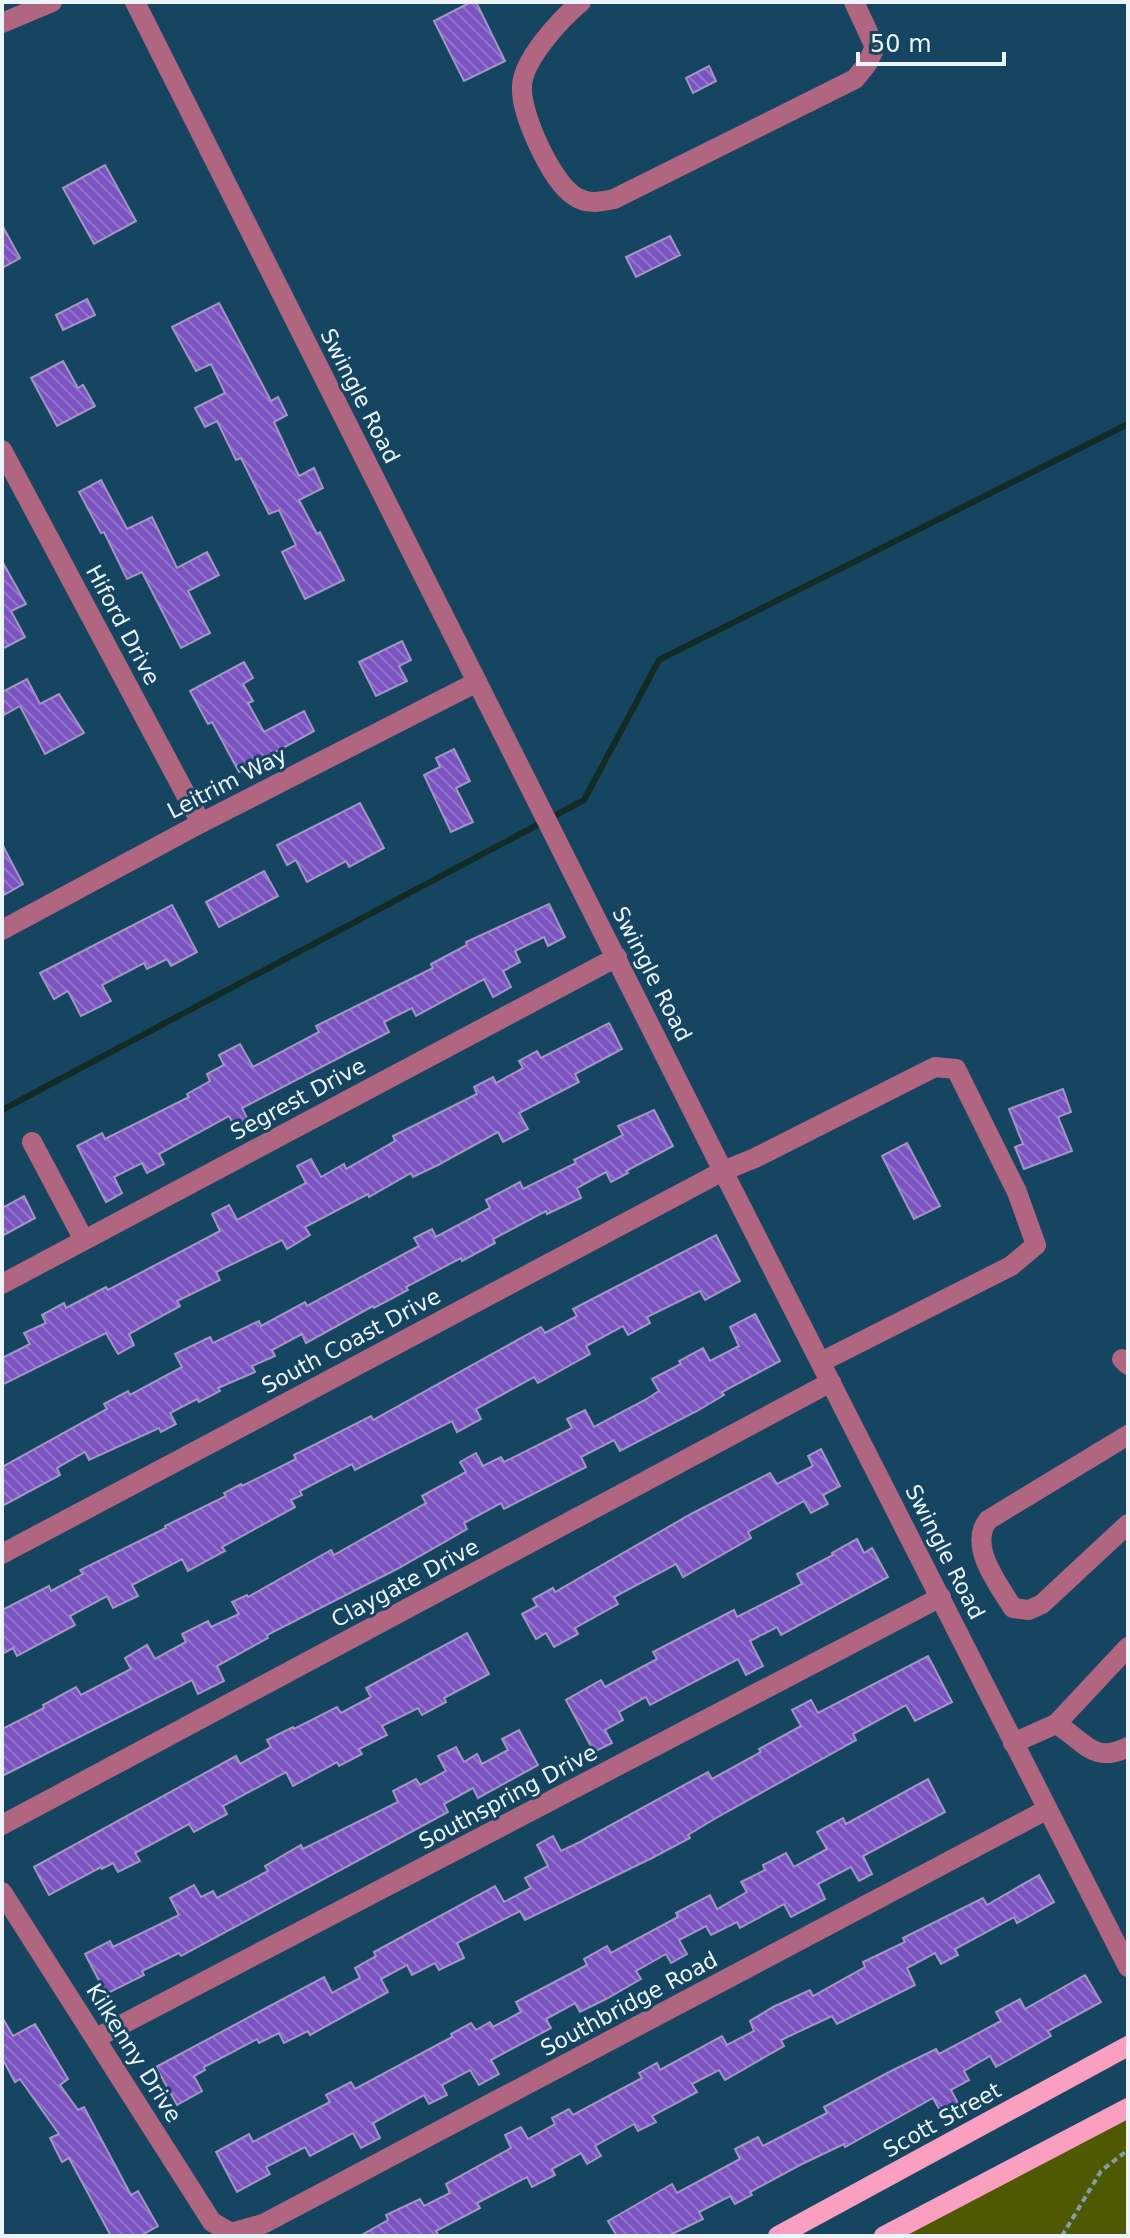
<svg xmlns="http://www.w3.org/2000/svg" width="1130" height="2238" font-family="'DejaVu Sans',sans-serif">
	<defs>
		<pattern id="building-back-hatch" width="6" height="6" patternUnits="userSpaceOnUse" patternTransform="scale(2)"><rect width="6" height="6" fill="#7a53c0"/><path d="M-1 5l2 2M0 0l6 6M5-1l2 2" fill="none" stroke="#9375cc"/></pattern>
	</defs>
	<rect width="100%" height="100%" fill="#154560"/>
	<!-- green -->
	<path fill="#4f5902" d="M1128 2112V2236H887Z"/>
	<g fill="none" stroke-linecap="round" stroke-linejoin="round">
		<!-- stream -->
		<path stroke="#122b25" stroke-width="6" d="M2 1110 584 800 659 660 1128 424"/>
	</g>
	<!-- building -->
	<g fill="url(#building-back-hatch)" stroke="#a396c4" stroke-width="2">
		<path d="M471 2H476L505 61 464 81 434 21Z"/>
		<path d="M709 66 716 81 693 93 686 78Z"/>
		<path d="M105 165 136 221 94 244 63 188Z"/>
		<path d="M2 225 20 258 2 268Z"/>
		<path d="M670 236 680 255 636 277 626 257Z"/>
		<path d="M87 299 95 315 63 330 56 315Z"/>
		<path d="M219 303 271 401 278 397 287 415 274 422 299 476 314 468 323 488 299 500 317 534 320 532 344 580 305 599 282 552 296 545 279 510 269 514 241 458 236 460 217 421 205 427 195 408 225 393 211 364 196 371 172 327Z"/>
		<path d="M63 361 78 388 83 385 95 406 57 426 31 378Z"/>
		<path d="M101 480 127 529 152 517 177 568 207 552 219 575 188 591 210 633 181 648 142 572 127 579 104 532 101 533 79 492Z"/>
		<path d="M2 561 26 604 11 611 25 637 2 649Z"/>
		<path d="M402 641 411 660 399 666 407 681 376 696 359 662Z"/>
		<path d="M244 662 253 678 243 684 253 701 248 703 264 732 304 711 314 731 239 772 212 722 208 724 190 691Z"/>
		<path d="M27 679 40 704 59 694 84 733 45 754 20 706 2 716V692Z"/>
		<path d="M454 749 470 781 456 788 473 822 451 832 424 775 440 767 436 758Z"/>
		<path d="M360 803 384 848 349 867 346 861 307 882 296 860 287 865 277 845Z"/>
		<path d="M2 844 23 884 2 896Z"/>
		<path d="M264 871 278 896 219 927 206 902Z"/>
		<path d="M549 904 565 937 548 946 544 937 515 951 520 962 503 971 511 987 493 997 484 979 416 1016 412 1008 384 1022 389 1032 242 1108 249 1122 236 1129 229 1116 159 1154 164 1164 147 1173 142 1163 114 1177 122 1193 106 1202 77 1146 102 1133 105 1139 189 1097 187 1094 210 1081 207 1074 224 1065 219 1055 240 1044 253 1067 319 1032 316 1026 433 968 431 964 467 945 466 942Z"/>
		<path d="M172 905 197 952 171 966 167 959 147 969 144 963 102 985 111 1001 81 1016 68 991 54 999 40 973Z"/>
		<path d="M609 1023 622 1049 575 1074 579 1082 519 1113 528 1129 503 1142 498 1132 438 1165 413 1177 411 1173 369 1197 368 1194 305 1227 310 1235 287 1249 282 1240 216 1272 220 1280 177 1301 180 1306 129 1334 134 1345 118 1354 106 1333 2 1385V1358L30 1344 24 1333 46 1323 42 1315 64 1303 66 1308 106 1287 108 1290 220 1231 212 1214 229 1205 237 1220 306 1183 297 1166 311 1159 321 1177 344 1164 346 1169 395 1141 393 1136 477 1094 474 1087 493 1077 496 1083 523 1068 519 1061 537 1051 541 1058Z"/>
		<path d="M1063 1089 1071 1112 1058 1117 1072 1151 1024 1169 1015 1147 1023 1144 1009 1109Z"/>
		<path d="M654 1110 673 1146 626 1171 628 1173 611 1182 606 1172 577 1188 581 1198 547 1214 546 1211 493 1239 495 1243 462 1261 461 1258 406 1287 408 1290 374 1308 373 1306 306 1343 302 1334 272 1350 275 1356 252 1366 255 1372 218 1388 220 1391 199 1402 197 1399 170 1413 176 1424 161 1432 159 1428 89 1460 85 1452 57 1468 60 1475 2 1506V1467L107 1409 104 1404 128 1391 130 1395 182 1367 175 1354 210 1337 213 1343 259 1321 261 1326 305 1302 307 1306 419 1246 414 1238 432 1229 436 1237 490 1208 486 1200 520 1182 523 1189 576 1163 574 1160 623 1135 618 1126Z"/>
		<path d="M907 1143 940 1206 914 1219 882 1156Z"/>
		<path d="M24 1196 35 1218 2 1236V1208Z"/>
		<path d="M716 1235 740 1281 705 1300 700 1291 647 1317 650 1323 628 1335 623 1326 586 1346 590 1354 538 1383 534 1377 476 1409 481 1419 457 1432 452 1421 355 1470 352 1464 300 1491 302 1495 291 1500 295 1507 222 1547 225 1551 188 1571 182 1559 132 1585 138 1596 113 1608 107 1596 70 1616 75 1625 17 1656 13 1648 2 1654V1610L49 1586 51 1591 83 1574 80 1570 166 1528 165 1526 226 1496 224 1493 241 1484 242 1486 296 1459 294 1455 371 1416 373 1420 541 1327 545 1333 577 1316 573 1309Z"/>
		<path d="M755 1314 780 1361 722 1392 724 1395 697 1411 620 1451 614 1440 581 1457 586 1467 504 1509 501 1503 464 1523 467 1529 397 1569 267 1635 268 1638 217 1666 224 1681 198 1694 192 1680 2 1776V1729L44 1708 43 1705 76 1687 81 1695 131 1669 125 1658 147 1645 155 1659 186 1642 182 1634 208 1621 211 1627 239 1614 232 1602 247 1595 248 1597 331 1550 334 1555 426 1503 422 1496 466 1472 460 1462 476 1453 483 1466 501 1457 504 1462 572 1428 567 1419 585 1410 594 1427 645 1400 659 1391 652 1379 681 1364 679 1361 703 1348 710 1361 739 1346 730 1327Z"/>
		<path d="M821 1449 840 1486 823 1495 828 1504 811 1513 804 1501 748 1532 751 1538 683 1577 676 1564 614 1597 618 1604 575 1628 578 1634 554 1647 546 1633 536 1639 522 1614 537 1606 533 1599 553 1588 555 1592 691 1514 770 1473 777 1484 813 1466 808 1456Z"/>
		<path d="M857 1539 864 1553 872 1548 888 1577 781 1635 777 1627 750 1641 763 1666 746 1675 738 1659 650 1705 646 1697 619 1712 623 1720 605 1730 612 1743 594 1752 566 1700 601 1680 605 1687 657 1659 653 1652 734 1610 737 1617 802 1584 797 1574 833 1555 832 1553Z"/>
		<path d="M467 1633 489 1674 444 1698 446 1702 422 1715 418 1708 382 1726 387 1735 359 1749 362 1754 339 1766 337 1762 293 1786 286 1772 223 1806 227 1814 194 1832 189 1824 135 1853 140 1861 118 1872 113 1863 102 1869 101 1867 49 1895 34 1867 236 1756 240 1764 271 1747 267 1740 293 1727 294 1729 337 1707 341 1713 371 1697 366 1688Z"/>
		<path d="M928 1656 952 1702 915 1721 906 1705 853 1734 856 1740 716 1818 688 1835 690 1838 652 1858 525 1920 520 1911 457 1943 464 1958 439 1970 435 1963 412 1975 407 1965 381 1979 388 1992 310 2035 308 2031 284 2043 279 2033 259 2043 257 2039 204 2067 205 2070 194 2076 202 2091 177 2105 156 2067 324 1977 332 1993 360 1978 355 1968 376 1956 374 1952 495 1886 504 1902 531 1888 525 1878 548 1866 537 1845 553 1836 561 1851 580 1842 708 1772 712 1779 761 1752 759 1749 801 1726 792 1710 811 1700 818 1713Z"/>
		<path d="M519 1730 538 1765 478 1798 473 1788 444 1804 448 1812 181 1956 179 1953 142 1971 144 1975 106 1994 85 1954 110 1941 113 1947 179 1915 170 1898 194 1885 201 1897 213 1891 217 1898 268 1871 265 1866 301 1845 303 1849 398 1802 393 1791 416 1779 420 1785 446 1771 438 1756 456 1747 464 1762 477 1754 482 1764 508 1750 502 1739Z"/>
		<path d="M928 1779 945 1812 863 1856 872 1874 859 1881 851 1867 818 1884 825 1899 791 1917 784 1904 740 1928 737 1922 711 1935 706 1926 679 1940 687 1954 671 1963 666 1954 636 1971 641 1979 606 1999 580 2012 575 2003 546 2019 551 2028 491 2060 499 2074 479 2085 470 2070 442 2085 447 2095 429 2104 424 2095 373 2123 380 2138 361 2148 353 2133 310 2156 305 2147 266 2167 270 2174 237 2192 216 2152 249 2134 253 2142 330 2102 326 2095 351 2082 355 2089 452 2037 451 2034 471 2023 476 2030 490 2022 493 2027 521 2012 516 2002 587 1965 584 1959 607 1946 611 1953 678 1917 676 1913 710 1895 717 1909 747 1892 741 1882 765 1870 763 1865 786 1853 794 1867 827 1849 817 1832 843 1818 846 1824Z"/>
		<path d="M1039 1875 1054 1902 1017 1923 1014 1917 955 1949 958 1955 941 1964 935 1953 907 1968 915 1985 837 2024 832 2016 781 2040 784 2046 725 2080 719 2070 692 2084 697 2092 652 2116 656 2122 638 2131 634 2124 595 2146 601 2156 587 2164 581 2153 552 2169 555 2175 532 2187 527 2177 477 2203 480 2208 436 2231 439 2236H360L388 2220 386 2215 420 2199 424 2206 450 2193 446 2184 511 2148 505 2135 521 2127 528 2139 555 2124 552 2118 569 2109 573 2115 642 2078 639 2073 657 2063 660 2070 722 2036 727 2045 754 2031 750 2021 773 2007 810 1990 813 1996 865 1967 863 1962 905 1942 903 1938 983 1898 987 1905Z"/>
		<path d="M1085 1975 1101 2002 1048 2031 1051 2036 996 2067 990 2056 964 2071 969 2080 951 2090 959 2105 942 2114 933 2098 845 2147 844 2144 800 2165 750 2192 752 2195 735 2204 730 2196 699 2212 703 2219 668 2236H617L608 2221 672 2184 677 2193 740 2159 735 2149 758 2137 763 2146 827 2113 824 2107 891 2071 936 2049 939 2054 1001 2021 996 2012 1020 1999 1025 2009Z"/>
		<path d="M2 2017 13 2036 35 2024 68 2079 60 2085 78 2110 84 2107 131 2195 138 2191 158 2226 140 2236H111L69 2158 62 2162 50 2138 59 2134 20 2079 15 2082 2 2058Z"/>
	</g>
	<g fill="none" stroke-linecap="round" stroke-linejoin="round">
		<!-- path -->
		<path stroke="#809dae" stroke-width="4" stroke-dasharray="6 4" stroke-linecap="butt" d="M1062 2236 1101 2171 1128 2150"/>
		<!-- minor -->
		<g stroke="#b06581" stroke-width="20">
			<path d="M135 2 723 1171 1128 1967"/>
			<path d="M581 2C561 19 523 59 522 86 520 113 551 180 573 195 586 205 600 202 614 199L855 79 867 64 875 47 854 2"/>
			<path d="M2 23 52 2"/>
			<path d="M2 450 201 823"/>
			<path d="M2 930 201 823 477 682"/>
			<path d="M32 1142 84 1240"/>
			<path d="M2 1284 617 957"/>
			<path d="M1122 1359 1128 1365"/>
			<path d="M1128 1435 988 1520C968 1546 998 1584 1013 1608L1029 1610 1042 1604 1128 1524"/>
			<path d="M2 1554 723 1171 755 1158 935 1067 956 1069 1017 1192 1036 1245 1011 1266 821 1362"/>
			<path d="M1056 1724 1128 1647"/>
			<path d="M1013 1743 1056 1724C1084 1740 1093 1765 1128 1747"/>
			<path d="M2 1825 831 1382"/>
			<path d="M2 1892 212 2222 231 2233 263 2224 1046 1810"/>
			<path d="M96 2038 941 1597"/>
		</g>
		<!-- major -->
		<g stroke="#fa9fbf" stroke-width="20">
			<path d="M778 2236 1128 2046"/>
			<path d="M884 2236 1128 2108"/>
		</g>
	</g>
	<g text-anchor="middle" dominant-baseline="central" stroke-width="6" stroke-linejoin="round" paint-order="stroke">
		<!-- street labels -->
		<g font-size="22" fill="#ebf5fb" stroke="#154560">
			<text transform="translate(360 396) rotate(63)">Swingle Road</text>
			<text transform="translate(123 625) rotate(62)">Hiford Drive</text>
			<text transform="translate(227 783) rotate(-27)">Leitrim Way</text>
			<text transform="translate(652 974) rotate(63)">Swingle Road</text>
			<text transform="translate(298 1099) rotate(-28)">Segrest Drive</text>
			<text transform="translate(351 1341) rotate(-28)">South Coast Drive</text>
			<text transform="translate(945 1552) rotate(63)">Swingle Road</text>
			<text transform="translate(405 1583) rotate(-28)">Claygate Drive</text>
			<text transform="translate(508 1797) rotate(-28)">Southspring Drive</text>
			<text transform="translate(629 2004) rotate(-28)">Southbridge Road</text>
			<text transform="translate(134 2053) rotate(58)">Kilkenny Drive</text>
			<text transform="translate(942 2120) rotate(-29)">Scott Street</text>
		</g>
	</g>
	<!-- border -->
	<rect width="1130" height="2238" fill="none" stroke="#ebf5fb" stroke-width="8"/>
	<!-- scale -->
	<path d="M858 52v12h146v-12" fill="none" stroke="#ebf5fb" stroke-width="4"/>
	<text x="870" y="52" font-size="24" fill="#ebf5fb" stroke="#154560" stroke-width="6" paint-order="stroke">50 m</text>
</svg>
